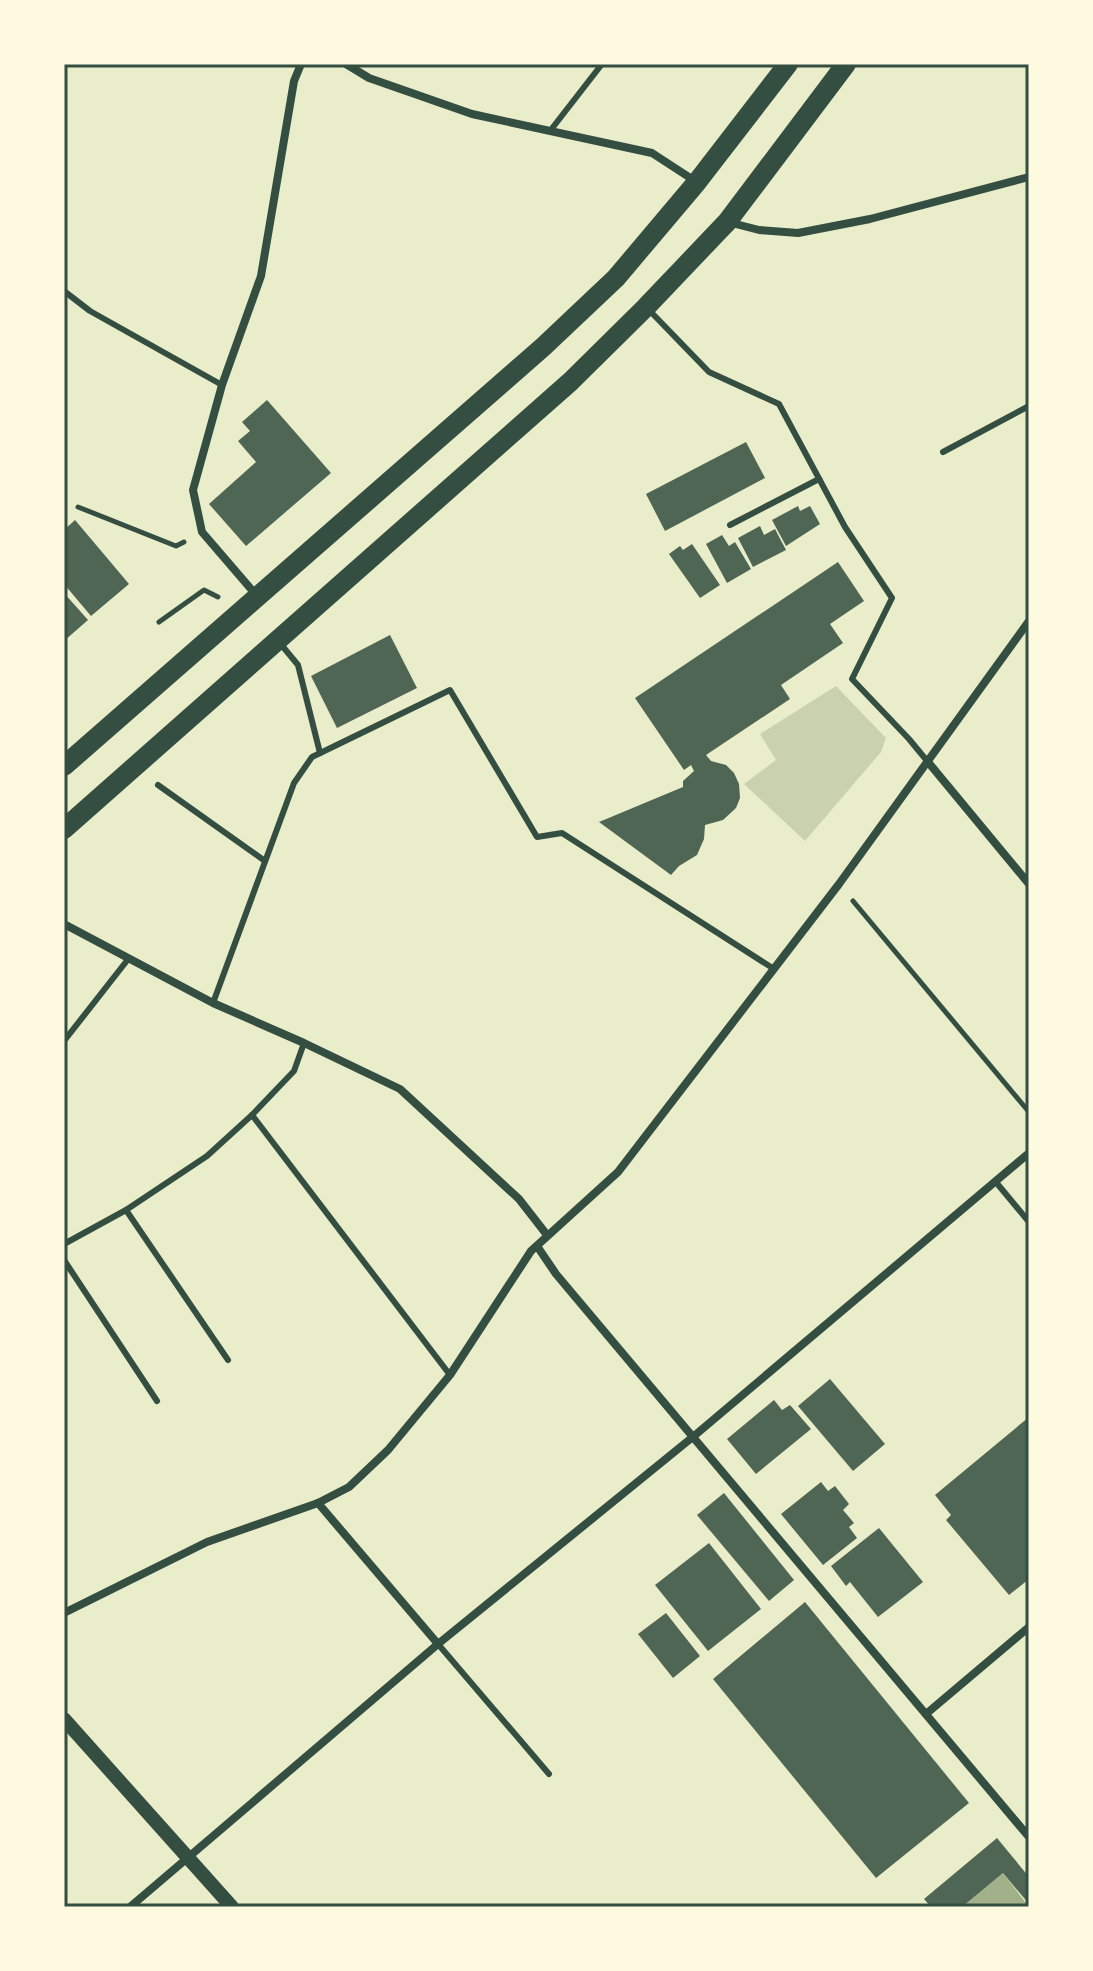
<svg xmlns="http://www.w3.org/2000/svg" width="1093" height="1971" font-family="Overpass,sans-serif">
	<rect width="100%" height="100%" fill="#e9edc9"/>
	<!-- green -->
	<path fill="#cad2ad" d="M836 686 886 738 881 752 805 841 744 784 776 760 760 734Z"/>
	<!-- water -->
	<path fill="#a3b18a" d="M1003 1873 1029 1907H962Z"/>
	<!-- building -->
	<g fill="#4f6655">
		<path d="M267 400 331 473 246 546 209 504 256 462 238 441 250 431 242 422Z"/>
		<path d="M746 442 765 478 665 531 646 494Z"/>
		<path d="M798 506 800 511 810 506 820 524 786 546 772 520Z"/>
		<path d="M75 520 129 584 91 616 64 584V530Z"/>
		<path d="M760 526 764 535 775 529 786 550 753 567 738 538Z"/>
		<path d="M722 535 729 546 735 542 751 569 727 583 706 544Z"/>
		<path d="M692 544 720 585 700 598 669 554 680 546 683 550Z"/>
		<path d="M838 562 864 601 830 624 843 643 781 685 790 699 706 755 711 761 726 765 734 773 739 784 740 798 736 808 723 820 705 825 704 839 697 855 679 866 671 875 599 822 683 787V781L694 771 691 765 684 770 635 698Z"/>
		<path d="M64 593 88 620 64 641Z"/>
		<path d="M390 635 417 688 337 728 311 676Z"/>
		<path d="M830 1379 885 1444 853 1471 798 1406Z"/>
		<path d="M774 1400 782 1410 790 1405 811 1429 756 1474 727 1439Z"/>
		<path d="M1029 1417V1579L1009 1595 946 1520 951 1515 935 1495Z"/>
		<path d="M821 1482 828 1491 835 1486 849 1504 843 1510 854 1523 849 1527 857 1538 823 1565 781 1514Z"/>
		<path d="M724 1493 794 1580 769 1601 697 1515Z"/>
		<path d="M879 1528 923 1582 878 1617 850 1582 846 1586 831 1566Z"/>
		<path d="M709 1543 761 1609 708 1651 655 1585Z"/>
		<path d="M805 1602 969 1803 876 1878 713 1679Z"/>
		<path d="M666 1613 700 1656 673 1678 638 1634Z"/>
		<path d="M997 1838 1029 1877V1904L1003 1873 962 1907H931L924 1899Z"/>
	</g>
	<g fill="none" stroke-linecap="round" stroke-linejoin="round">
		<!-- path -->
		<g stroke="#344e41" stroke-width="5">
			<path d="M78 507 176 546 184 542"/>
			<path d="M159 622 204 590 218 597"/>
			<path d="M853 901 1029 1112"/>
		</g>
		<!-- service -->
		<g stroke="#344e41" stroke-width="6">
			<path d="M550 131 602 64"/>
			<path d="M64 291 90 311 222 385"/>
			<path d="M649 310 709 372 779 404 845 527 892 598 852 679 909 739 928 762"/>
			<path d="M943 452 1029 406"/>
			<path d="M730 525 819 479"/>
			<path d="M279 642 298 665 320 753"/>
			<path d="M158 785 265 861"/>
			<path d="M213 1003 294 783 312 757 450 690 537 837 562 833 774 969"/>
			<path d="M64 1041 129 958"/>
			<path d="M252 1115 450 1375"/>
			<path d="M995 1181 1029 1222"/>
			<path d="M126 1210 228 1360"/>
			<path d="M64 1244 126 1210 207 1156 252 1115 294 1071 304 1043"/>
			<path d="M64 1260 157 1401"/>
			<path d="M438 1644 549 1774"/>
		</g>
		<!-- minor -->
		<g stroke="#344e41" stroke-width="8">
			<path d="M346 64 369 78 472 114 652 153 695 181"/>
			<path d="M728 222 759 230 798 233 870 219 1029 177"/>
			<path d="M257 596 202 532 193 490 222 385 261 276 294 81 301 64"/>
			<path d="M928 762 1029 884"/>
			<path d="M64 924 213 1003 304 1043 400 1089 519 1199 547 1235"/>
			<path d="M537 1246 556 1274 1029 1837"/>
			<path d="M318 1503 438 1644"/>
			<path d="M64 1613 207 1542 318 1503 349 1487 388 1450 450 1375 531 1251 618 1172 839 884 1029 621"/>
			<path d="M926 1714 1029 1627"/>
			<path d="M130 1907 438 1644 694 1436 1029 1153"/>
		</g>
		<!-- tertiary -->
		<path stroke="#344e41" stroke-width="14" d="M64 1719 232 1907"/>
		<!-- primary -->
		<g stroke="#344e41" stroke-width="20">
			<path d="M64 766 543 347 616 278 697 182 788 64"/>
			<path d="M64 829 570 382 646 307 727 222 846 64"/>
		</g>
	</g>
	<!-- border -->
	<rect width="1093" height="1971" fill="none" stroke="#fefae0" stroke-width="132"/>
	<rect x="66" y="66" width="961" height="1839" fill="none" stroke="#344e41" stroke-width="3"/>
</svg>
